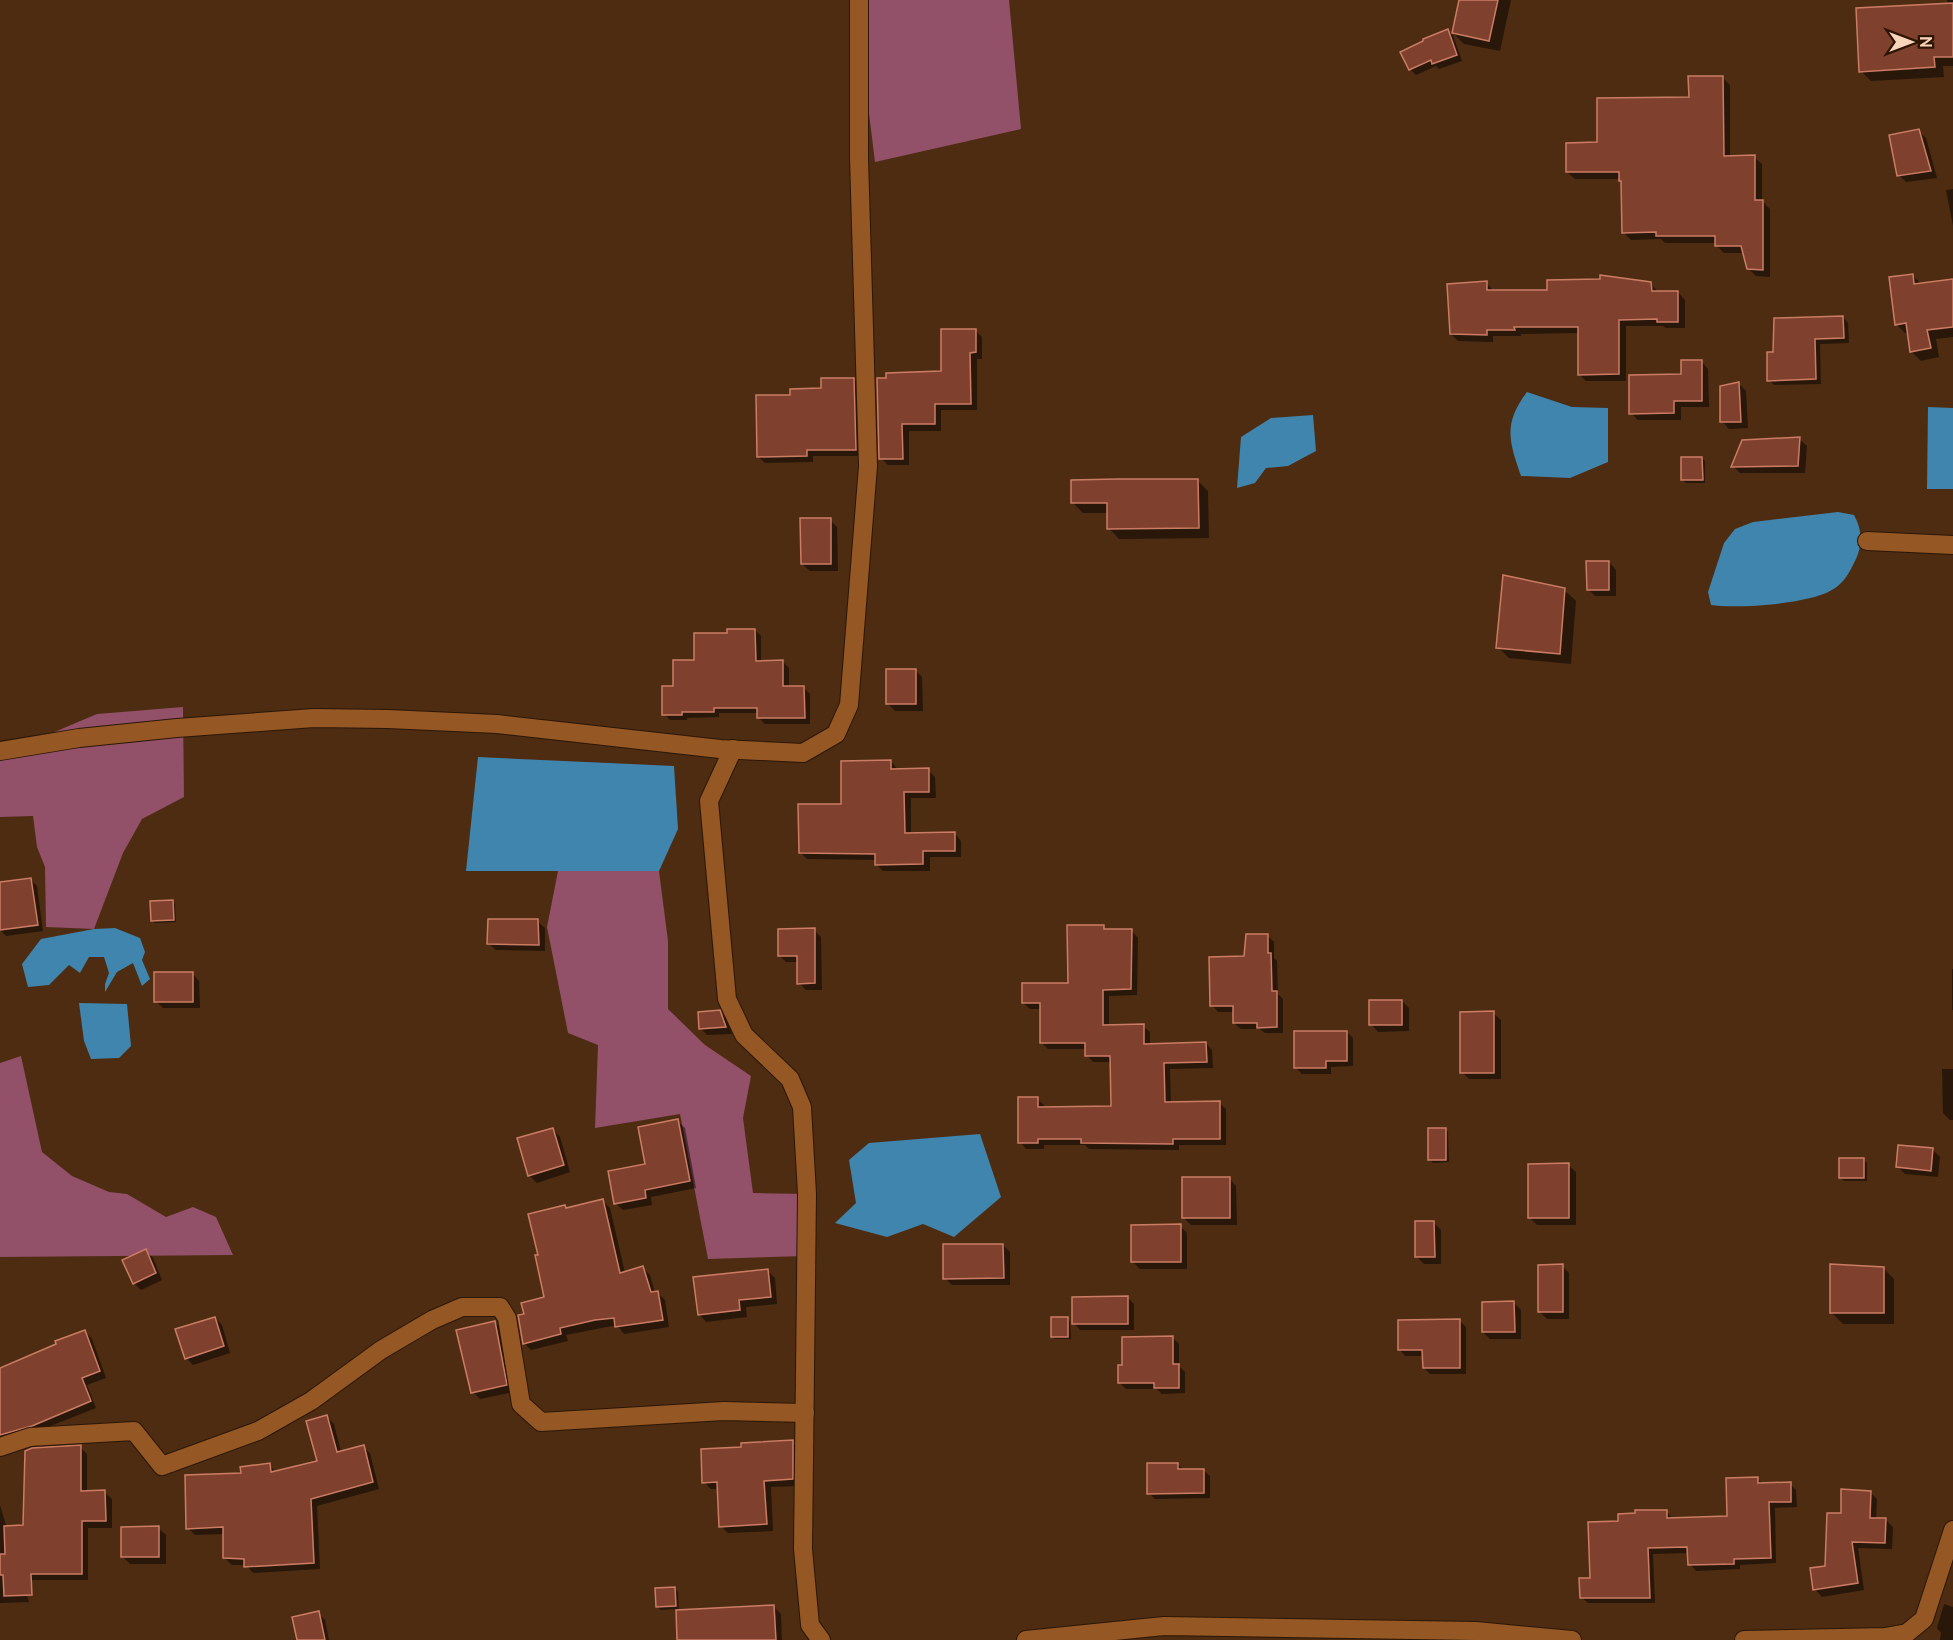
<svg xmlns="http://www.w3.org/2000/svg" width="1953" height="1640" font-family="Ubuntu,sans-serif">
	<rect width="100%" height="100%" fill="#4d2c11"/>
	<!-- forest -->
	<g fill="#925069">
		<path d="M855 0H1009L1021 129 875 162Z"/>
		<path d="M183 707 184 797 142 819 123 853 94 929 46 927 45 867 37 847 33 816 0 817V755L97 714Z"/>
		<path d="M558 871H659L668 941V1009L705 1045 751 1076 743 1118 753 1193 807 1194 806 1256 708 1259 680 1114 595 1128 598 1045 568 1033 547 927Z"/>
		<path d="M21 1056 42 1152 72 1176 109 1192 127 1194 166 1217 193 1207 216 1217 233 1255 0 1257V1063Z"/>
	</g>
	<!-- water -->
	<g fill="#4085ad">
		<path d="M1527 392 1572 407 1608 408V462L1570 478 1521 476C1509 441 1503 424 1527 392Z"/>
		<path d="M1928 407 1953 408V489H1927Z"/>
		<path d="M1313 415 1316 451 1288 466 1266 468 1255 483 1237 488 1241 437 1271 418Z"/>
		<path d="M1838 512 1854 515C1862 530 1863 543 1856 559 1849 573 1844 584 1830 591 1807 604 1736 609 1711 605L1708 592 1724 543 1735 529 1753 522Z"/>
		<path d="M478 757 674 766 678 829 659 871H466Z"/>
		<path d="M115 928 140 938 145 952 142 960 150 979 142 986 133 963 117 972 105 992V984L109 973 104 957H89L80 973 69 965 49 985 28 987 22 964 41 939 94 929Z"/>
		<path d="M79 1003 127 1004 131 1046 119 1058 91 1059 84 1041Z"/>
		<path d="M980 1134 1001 1197 954 1237 923 1224 887 1237 835 1223 856 1203 849 1160 869 1143Z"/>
	</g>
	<!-- shadow -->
	<g fill="#0007">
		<path d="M1461 0H1511L1500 51 1464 44 1453 33Z"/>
		<path d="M1947 0H1953V66H1943L1944 77 1871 81 1861 71 1948 5Z"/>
		<path d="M1448 31 1453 35 1462 61 1439 69 1436 66 1416 75 1410 69 1425 41Z"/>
		<path d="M1722 77 1730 85V157H1754L1762 164V201L1770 209V277L1756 276 1748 268 1744 253H1724L1716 245V243H1665L1661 239 1631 240 1623 232 1622 182 1619 179H1575L1567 172 1599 144 1690 98Z"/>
		<path d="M1918 131 1926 138 1937 178 1906 182 1899 175Z"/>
		<path d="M1953 189V226L1946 190Z"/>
		<path d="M1913 276 1921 284 1953 281V337L1936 339 1939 357 1921 361 1912 352 1909 333H1905L1896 324Z"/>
		<path d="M1486 283 1493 290 1548 292 1650 283 1658 292H1678L1685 300V328H1666L1663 326H1626V381H1586L1579 374V333L1521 334V336H1493V342L1458 341 1451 334Z"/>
		<path d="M1843 317 1848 323 1849 343 1820 344 1821 384 1774 385 1769 380 1774 354Z"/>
		<path d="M975 330 982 337V359H977V410H941V431H909V465H888L881 458 878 379 942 372Z"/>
		<path d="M1701 361 1708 369 1709 407H1681V420H1638L1631 413Z"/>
		<path d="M854 379 861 386 863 456H813V462L765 463 758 456 792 396 823 390Z"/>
		<path d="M1739 384 1746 391 1748 428 1729 429 1722 421Z"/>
		<path d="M1799 439 1807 446 1805 473H1740L1733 466Z"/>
		<path d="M1702 458 1705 461V483H1686L1682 480Z"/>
		<path d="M1197 480 1208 491 1209 538 1119 539 1109 528V513H1083L1073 503Z"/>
		<path d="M830 520 837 527 838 571H810L802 564Z"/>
		<path d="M1609 562 1616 570V596H1595L1588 589Z"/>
		<path d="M1564 590 1576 601 1571 664 1509 658 1498 647Z"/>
		<path d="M755 630 761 636V662H783L789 668V688H804L810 694V724H765L759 718V713H719V717L687 718V720H670L664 714 675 687 696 662 729 634Z"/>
		<path d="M915 670 922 677 923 711H895L888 704Z"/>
		<path d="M891 761 898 770H928L935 777 936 798H911V834H955L961 841V857H930V871H883L876 864V860L807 859 800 852 842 805Z"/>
		<path d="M30 879 37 886 43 931 6 936 0 930V884Z"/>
		<path d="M172 901 175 904 176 922 155 923 152 920Z"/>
		<path d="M537 921 545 928V951L496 950 488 943Z"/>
		<path d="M1103 926 1108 931H1132L1138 938 1137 995 1109 996V1026H1143L1150 1032V1045L1206 1043 1212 1050 1213 1068 1170 1069 1171 1103H1219L1226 1109V1145H1179V1150L1089 1149 1085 1145H1044V1149H1026L1020 1142 1037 1099 1044 1105V1108L1112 1107 1111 1062H1093L1087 1055V1049H1048L1042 1043 1041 1009H1030L1023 1003 1069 984Z"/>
		<path d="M814 930 821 937 822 990H806L799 983V962H786L779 955Z"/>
		<path d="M1267 935 1274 942V958L1277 961 1278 994 1283 999V1033H1265L1260 1029H1241L1234 1023V1012H1218L1212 1005 1246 958Z"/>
		<rect x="1952" y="969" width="1" height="41"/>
		<path d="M192 973 199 981 200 1008H163L156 1001Z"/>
		<path d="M1402 1001 1409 1008V1031L1378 1032 1371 1024Z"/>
		<path d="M719 1012 727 1019 732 1034 707 1035 700 1028Z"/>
		<path d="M1493 1013 1501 1020V1079H1469L1462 1072Z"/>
		<path d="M1347 1032 1353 1038V1066L1331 1067V1074H1302L1296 1068Z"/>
		<path d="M1942 1069H1953V1120H1950L1943 1113Z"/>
		<path d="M677 1121 685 1128 696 1188 651 1197 652 1205 623 1210 615 1203 647 1165Z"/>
		<path d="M553 1129 560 1137 570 1172 537 1183 529 1175Z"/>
		<path d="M1445 1129 1448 1132 1449 1162 1433 1163 1429 1159Z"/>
		<path d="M1933 1150 1940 1157 1938 1177 1905 1174 1898 1167Z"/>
		<path d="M1863 1159 1867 1163V1181H1844L1841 1178Z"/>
		<path d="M1568 1165 1576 1172V1225H1537L1530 1218Z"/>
		<path d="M1229 1178 1236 1186 1237 1225H1191L1184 1218Z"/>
		<path d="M603 1201 610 1208 625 1273 643 1268 650 1275 655 1293H658L665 1300 669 1327 624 1334 617 1325 566 1335 568 1341 531 1350 524 1343 525 1315 546 1298 539 1256 567 1209Z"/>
		<path d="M1434 1223 1441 1230V1264H1424L1417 1257Z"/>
		<path d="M1180 1226 1187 1233V1269H1140L1133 1262Z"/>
		<path d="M1003 1245 1010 1252V1285H952L945 1278Z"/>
		<path d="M146 1251 153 1258 162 1280 141 1290 134 1283Z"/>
		<path d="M1562 1266 1569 1273V1319H1547L1540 1312Z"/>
		<path d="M1883 1268 1894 1279V1324H1843L1832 1313Z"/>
		<path d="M768 1271 775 1278 777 1304 746 1307 747 1317 706 1322 699 1314Z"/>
		<path d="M1128 1298 1134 1304V1330H1080L1074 1323Z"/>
		<path d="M1514 1303 1521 1310V1339H1490L1483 1332Z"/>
		<path d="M215 1318 222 1325 230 1353 193 1365 186 1358Z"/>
		<path d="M1067 1318 1070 1321 1071 1339H1055L1052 1336Z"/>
		<path d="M1459 1320 1466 1327V1374H1430L1424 1368V1356H1405L1399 1349Z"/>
		<path d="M495 1322 502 1330 513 1392 480 1399 473 1392Z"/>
		<path d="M85 1332 92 1339 106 1378 87 1385 96 1408 0 1446V1369Z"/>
		<path d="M1173 1338 1179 1344V1366L1185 1372V1393L1162 1394 1157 1389H1126L1120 1383Z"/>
		<path d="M327 1417 334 1424 341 1452 363 1447 370 1453 379 1489 317 1506 320 1569 253 1573 246 1565H232L225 1558V1534L195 1535 188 1528 243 1474 269 1465 276 1472 319 1462Z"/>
		<path d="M792 1442 799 1449V1486L771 1487 773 1531 728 1533 721 1526 719 1489H711L704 1482 742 1449Z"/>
		<path d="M80 1447 87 1454V1492H104L112 1499V1528H88V1580H31L24 1573Z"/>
		<path d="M1178 1464 1184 1471H1204L1210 1476V1498L1155 1499 1149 1493Z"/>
		<path d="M1757 1478 1763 1484H1790L1796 1490 1797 1507 1775 1508 1776 1563 1740 1565V1569L1696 1571 1690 1564 1689 1553 1653 1554 1655 1603H1588L1581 1597 1620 1522 1666 1511 1673 1519 1728 1518Z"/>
		<path d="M1870 1492 1877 1499 1876 1519 1886 1520 1893 1527 1892 1549 1858 1548 1864 1590 1822 1597 1815 1589 1826 1567 1842 1515Z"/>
		<path d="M0 1505 29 1602 0 1603Z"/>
		<path d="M158 1528 166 1535V1564H130L123 1557Z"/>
		<path d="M675 1589 678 1592 679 1612 774 1607 781 1614 782 1640H678L677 1609 661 1610 657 1607Z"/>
		<path d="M1944 1604 1953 1607V1640H1940L1941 1633 1937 1628Z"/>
		<path d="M318 1613 325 1620 329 1640H298Z"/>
	</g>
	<!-- building -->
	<g fill="#7f402d" stroke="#cb7c65" stroke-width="1.5">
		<path d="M1459 0H1498L1489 41 1452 33Z"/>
		<path d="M1953 3V57H1934L1935 67 1859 72 1856 8Z"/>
		<path d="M1448 29 1457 55 1432 64 1431 60 1409 70 1400 52 1423 41V39Z"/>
		<path d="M1688 76H1723L1724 156 1755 155V200H1763V270L1747 269 1741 246H1715V236H1656V232L1622 233 1621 181H1619V172H1566V143L1597 142V98L1689 97Z"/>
		<path d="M1919 129 1931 171 1897 176 1889 135Z"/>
		<path d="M1913 274 1914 284 1953 279V327L1927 330 1931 348 1910 352 1906 323 1895 325 1889 277Z"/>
		<path d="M1600 275 1651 282 1652 291H1678V322H1657V319L1619 320V374L1578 375V327H1514L1515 330H1487V335L1450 334 1447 284 1487 281V290H1547V280L1600 279Z"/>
		<path d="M1843 316 1844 338 1815 339 1816 379 1767 381V352H1773L1774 318Z"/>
		<path d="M941 329H976V352L970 353 971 404H935V424H902L903 459H879L877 378H886V373L941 371Z"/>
		<path d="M1681 360H1702V401H1674V413L1629 414V375L1681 374Z"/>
		<path d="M821 378H854L856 450H807V456L757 457 756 395H790V389L821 388Z"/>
		<path d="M1739 382 1741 422H1720V386Z"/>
		<path d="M1800 437 1798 466 1731 467 1742 440Z"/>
		<path d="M1681 457H1702L1703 480H1681Z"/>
		<path d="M1118 479H1198L1199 528 1107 529V503H1071V480Z"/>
		<path d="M800 518H831V564H801Z"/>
		<path d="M1586 561H1609V590H1587Z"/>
		<path d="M1503 575 1565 588 1560 654 1496 648Z"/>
		<path d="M727 629H755L756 661 783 660V686H804L805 718H757V708H714V712H682V715H662V686H673V660H694V633H727Z"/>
		<rect x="886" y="669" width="30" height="35"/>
		<path d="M891 760V769L929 768V792H904L905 833 955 832V851H923V864L875 865V854L799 853 798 804H841V761Z"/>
		<path d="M31 878 38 925 0 930V882Z"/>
		<path d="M173 900 174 920 151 921 150 901Z"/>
		<path d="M488 919H538L539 945 487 944Z"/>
		<path d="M1067 925H1104V929H1132L1131 989 1103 990V1025L1144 1024V1044L1206 1042 1207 1062 1164 1063 1165 1102 1220 1101V1139H1173V1144L1081 1143V1139H1038V1143H1018V1097H1038V1107L1111 1106 1110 1056H1085V1043H1040V1003H1022V983H1068Z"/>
		<path d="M815 928V983L797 984V956H778V929Z"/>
		<path d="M1246 934H1268V953H1271L1272 991H1277V1027L1257 1028V1023H1233V1006H1210L1209 957 1244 956Z"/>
		<rect x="154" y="972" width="39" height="30"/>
		<rect x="1369" y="1000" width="33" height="25"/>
		<path d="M720 1010 726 1027 699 1029 698 1012Z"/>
		<path d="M1494 1011V1073H1460V1012Z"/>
		<path d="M1294 1031H1347V1061H1326V1068H1294Z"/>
		<path d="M678 1119 690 1181 645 1190 646 1198 614 1204 608 1171 645 1164 638 1127Z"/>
		<path d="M553 1128 564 1165 528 1176 517 1138Z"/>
		<rect x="1428" y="1128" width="18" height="32"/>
		<path d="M1898 1145 1933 1148 1931 1171 1896 1167Z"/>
		<rect x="1839" y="1158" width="25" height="20"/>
		<path d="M1569 1163V1218H1528V1164Z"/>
		<rect x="1182" y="1177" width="48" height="41"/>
		<path d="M603 1199 620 1273 643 1266 651 1292 658 1291 663 1320 615 1327 614 1318 595 1320 560 1328 561 1334 523 1344 518 1315 524 1314 521 1303 544 1297 535 1255H538L528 1214 565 1205 566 1208Z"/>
		<path d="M1415 1221H1434L1435 1257H1415Z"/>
		<path d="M1181 1224V1262H1131V1225Z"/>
		<path d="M943 1244H1003L1004 1278 943 1279Z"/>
		<path d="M146 1249 156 1273 133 1284 122 1260Z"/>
		<path d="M1563 1264V1312H1538V1265Z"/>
		<path d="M1830 1264 1884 1267V1313H1830Z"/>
		<path d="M768 1269 771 1297 739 1300 740 1310 698 1315 693 1277Z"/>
		<path d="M1128 1296V1324H1072V1297Z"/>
		<path d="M1514 1301 1515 1332H1482V1302Z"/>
		<path d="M215 1317 224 1346 185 1359 175 1329Z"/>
		<rect x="1051" y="1317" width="17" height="20"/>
		<path d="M1460 1319V1368H1423L1422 1350H1398V1320Z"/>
		<path d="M495 1321 507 1385 471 1393 456 1330Z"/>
		<path d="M85 1330 100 1371 82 1378 91 1401 32 1426 0 1435V1368L56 1344 55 1341Z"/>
		<path d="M1173 1336V1364H1179V1388H1154V1383H1118V1365H1122V1337Z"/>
		<path d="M327 1415 337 1452 364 1445 373 1482 311 1499 314 1563 244 1567V1559L223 1558V1527L186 1529 185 1475 241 1473 240 1467 270 1463 271 1472 317 1461 306 1421Z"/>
		<path d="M793 1440V1479L764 1481 767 1524 719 1527 717 1482 702 1483 701 1449 741 1447V1443Z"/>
		<path d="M81 1445V1491L105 1490 106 1521H82V1574H31L32 1595 4 1596 3 1575H0V1554H5L4 1526 23 1525 25 1451 32 1448Z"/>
		<path d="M1147 1463H1178V1469H1204V1493L1147 1494Z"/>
		<path d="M1758 1477V1483L1791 1482V1502H1769L1771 1558 1734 1559V1564L1688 1565 1687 1547 1648 1548 1650 1598H1580L1579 1578H1590L1588 1522 1618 1521V1514L1635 1513V1510H1667V1518L1727 1516 1726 1478Z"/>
		<path d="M1841 1489 1871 1491 1870 1518H1886L1885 1543 1852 1542 1858 1583 1813 1590 1810 1568 1825 1566 1827 1513H1841Z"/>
		<path d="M159 1526V1557H121V1527Z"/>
		<path d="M675 1587 676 1606 656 1607 655 1588Z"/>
		<path d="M774 1605 776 1640H677L676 1610Z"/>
		<path d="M319 1611 325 1640H297L292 1617Z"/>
	</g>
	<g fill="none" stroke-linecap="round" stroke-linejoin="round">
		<defs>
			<g id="minor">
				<path d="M1867 541 1953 545"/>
				<path d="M733 749 709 801 727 999 744 1035 790 1079 802 1107 807 1194 803 1549 810 1625 821 1640"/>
				<path d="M0 751 79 738 177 728 314 718 388 719 497 724 720 749 803 753 836 734 849 705 868 466 859 158V0"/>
				<path d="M0 1447 30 1437 134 1431 162 1466 258 1431 311 1401 381 1350 432 1320 462 1307H500L507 1318 521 1404 541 1422 724 1411 805 1413"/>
				<path d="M1026 1640 1164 1626 1476 1631 1572 1640"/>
				<path d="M1744 1640 1885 1637 1907 1633 1924 1619 1953 1530"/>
			</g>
		</defs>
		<!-- minor casing -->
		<use href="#minor" stroke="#2b1707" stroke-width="20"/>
		<!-- minor -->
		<use href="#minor" stroke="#955724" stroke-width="18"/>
	</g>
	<!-- north arrow -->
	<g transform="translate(1911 42) rotate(90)" stroke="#2e1502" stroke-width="4.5" paint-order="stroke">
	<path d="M0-4.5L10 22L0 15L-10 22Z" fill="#f8d4bb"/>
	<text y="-9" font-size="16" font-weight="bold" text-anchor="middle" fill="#f8d4bb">N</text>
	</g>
</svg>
